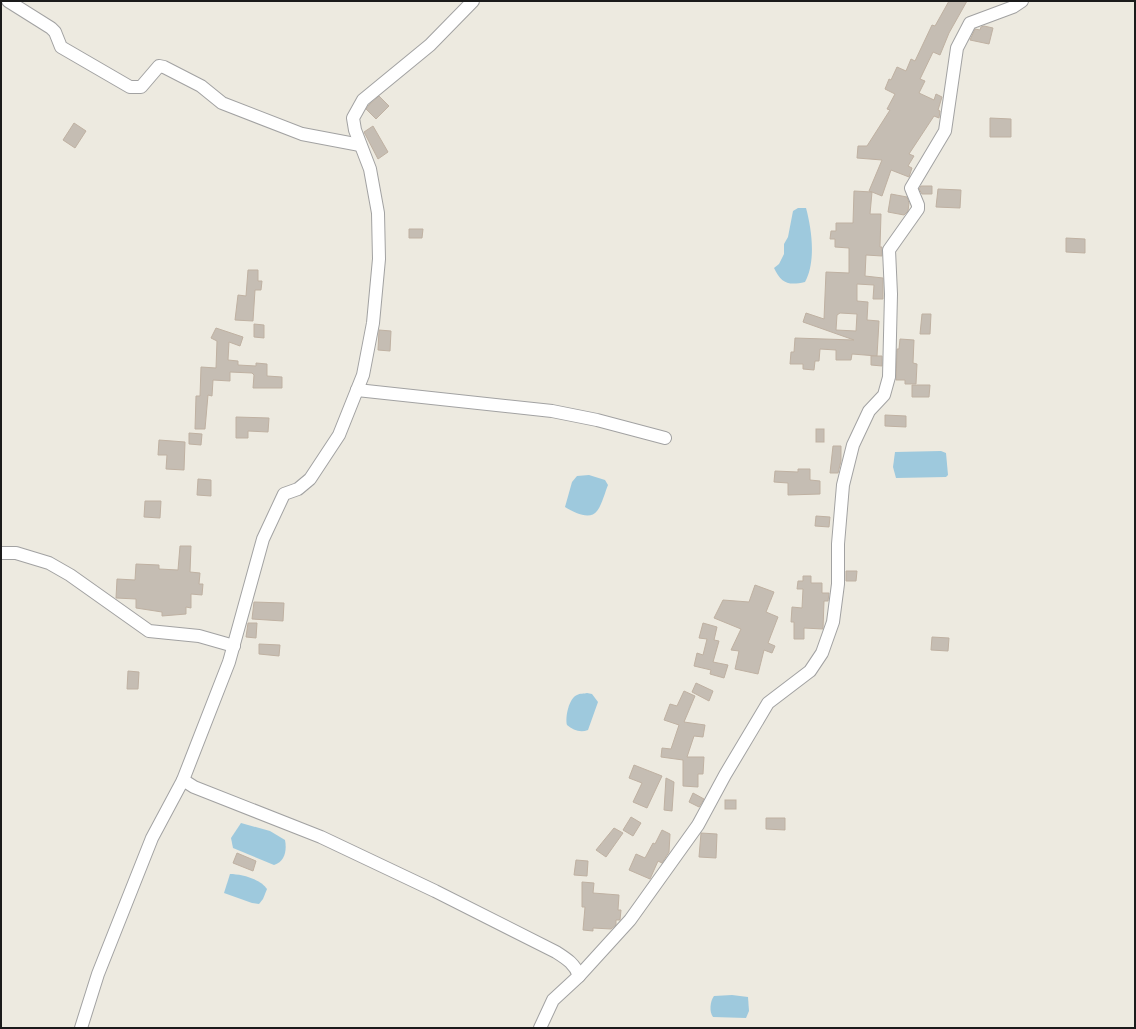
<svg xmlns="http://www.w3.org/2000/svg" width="1136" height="1029" font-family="Signika,sans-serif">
	<rect width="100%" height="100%" fill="#edeae0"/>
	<!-- water -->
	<g fill="#9ec9dd">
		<path d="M798 208H806C812 230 816 262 805 282 788 286 781 283 774 268L779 264 784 254V244L788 237 793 211Z"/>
		<path d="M941 451 946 453 948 475 946 477 896 478 893 467 895 452Z"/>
		<path d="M589 475 605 480 608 485C605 492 602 505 597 511 590 521 573 512 565 507L572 482 577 476Z"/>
		<path d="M587 693 592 694 598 702 588 730C580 733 573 730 567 725 565 717 569 698 577 695 580 693 584 694 587 693Z"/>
		<path d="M241 823 270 831 285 840C287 850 285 862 274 865L233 848 231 838Z"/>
		<path d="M230 874C241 874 261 879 267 889L263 899 259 904 252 903 224 893Z"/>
		<path d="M732 995 748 997 749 1011 746 1018 713 1017C709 1012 710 1001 714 996Z"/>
	</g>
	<!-- building -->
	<g fill="#c5bdb3" stroke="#bfb1a2" fill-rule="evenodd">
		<path d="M949 1H967L949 33 940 55 933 52 920 79 925 81 919 93 934 100 936 94 942 97 938 110 940 111 939 118 934 116 909 154 914 156 908 166 912 168 909 177 891 170 882 196 872 192 870 214H881L880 247H882V256L866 255 865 276 883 278V299H873L874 285 857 284V301L868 302 867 320 879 321 877 356 852 354 851 360H836V350L820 349 819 361H815L814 370 803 369V364H790L791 352H794L795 338 854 340 803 322 806 313 824 319 826 272 849 273V248L835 247V239H830L831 231H836V223H853L854 191 872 192 869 191 882 160 857 158 858 146H867L890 110 887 109 895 94 885 89 889 79 891 80 897 67 906 71 911 59 915 61 932 25 935 26ZM840 313 857 314 856 331 836 330 837 315Z"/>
		<path d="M984 26 993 28 989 44 970 40 975 29 980 30 981 27Z"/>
		<path d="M379 96 389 106 376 119 366 109 369 105Z"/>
		<path d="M990 118 1011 119V137H990Z"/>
		<path d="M74 123 86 131 75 148 63 140Z"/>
		<path d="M373 126 388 152 378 159 364 132Z"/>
		<path d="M921 186H932V194H922L919 189Z"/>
		<path d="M938 189 961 190 960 208 936 207Z"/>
		<path d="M891 194 907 197 909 203 908 211 904 215 888 212Z"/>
		<path d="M409 229H423L422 238H409Z"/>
		<path d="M1066 238 1085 239V253L1066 252Z"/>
		<path d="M248 270H258V281H262L261 290H255L253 321 235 320 238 295 246 296Z"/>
		<path d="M922 314H931L930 334H920Z"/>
		<path d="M254 324 264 325V338L254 337Z"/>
		<path d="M216 328 243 337 240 346 229 342 228 360 238 361V365L256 366V363L267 364V376L282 377V388H253L254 375 252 373 230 372V381L213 380 212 396 208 395 205 429H195L196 396H200L201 367 216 368 217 341 211 338Z"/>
		<path d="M379 330 391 331 390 351 378 350Z"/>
		<path d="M900 339 914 340 913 363 917 364 916 384H905V380H896L897 349H899Z"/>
		<path d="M871 356H882V366L871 365Z"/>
		<path d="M912 385H930L929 397H912Z"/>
		<path d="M885 415 906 416V427L885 426Z"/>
		<path d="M236 417 269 418 268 432 248 431V438H236Z"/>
		<rect x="816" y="429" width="8" height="13"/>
		<path d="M189 433 202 434 201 445 189 444Z"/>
		<path d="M159 440 185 442 184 470 166 469 167 455H158Z"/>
		<path d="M833 446H841V461L838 473H830Z"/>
		<path d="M798 469H810V480L820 481V494L788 495V483L774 482 775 471 798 472Z"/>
		<path d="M198 479 211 480V496L197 495Z"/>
		<path d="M145 501H161L160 518 144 517Z"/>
		<path d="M816 516 830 517 829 527 815 526Z"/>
		<path d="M180 546H191L190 572 200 573 199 584H203L202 595 191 594V608L186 607V614L162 616V612L136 608V599L116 598 117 579 135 580 136 564 159 565V569L178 570Z"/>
		<path d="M846 571H857L856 581H846Z"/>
		<path d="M803 576H811V583H822V593H829L828 601H824L823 629 804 628V639H794V622H791L792 607 802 608 803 589H797L798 581H803Z"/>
		<path d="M755 585 774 592 766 612 778 617 768 643 775 646 772 653 764 650 758 674 735 669 739 651 731 650 741 629 714 618 723 600 749 602Z"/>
		<path d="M254 602 284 603 283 621 252 619Z"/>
		<path d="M248 623H257L256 638 246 637Z"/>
		<path d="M703 623 717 627 714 640 719 641 713 662 728 665 724 678 710 674 711 670 694 666 697 653 703 655 707 639 699 638Z"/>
		<path d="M932 637 949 638 948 651 931 650Z"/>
		<path d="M259 644 280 645 279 656 259 654Z"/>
		<path d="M128 671 139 672 138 689H127Z"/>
		<path d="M696 683 713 691 709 701 692 692Z"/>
		<path d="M684 691 695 696 684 722 705 725 703 737 694 736 687 757H704L703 774H698V787L683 786V760L661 757 662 748 671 749 679 725 664 720 670 704 677 706Z"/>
		<path d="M634 765 662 776 647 808 633 802 642 783 629 778Z"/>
		<path d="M666 778 674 782 672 811 664 810Z"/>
		<path d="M693 793 704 799 699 807 689 802Z"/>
		<rect x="725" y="800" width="11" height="9"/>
		<path d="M631 817 641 823 633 836 623 830Z"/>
		<path d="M766 818H785V830L766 829Z"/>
		<path d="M614 828 623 833 606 857 596 850Z"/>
		<path d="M662 830 670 834 669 852 662 863 658 861 650 879 629 870 636 854 645 858 653 843 655 844Z"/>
		<path d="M701 833 717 834 716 858 699 857Z"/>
		<path d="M237 853 256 861 253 871 233 863Z"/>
		<path d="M576 860 588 861 587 876 574 875Z"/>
		<path d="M582 882 594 883 593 893 619 895 618 910H621L620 920H616V925L611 929 593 928V931L583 930 585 907H582Z"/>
	</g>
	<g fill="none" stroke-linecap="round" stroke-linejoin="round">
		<defs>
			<g id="street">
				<path d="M8 1 51 28 55 32 61 47 130 87H141L159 66 164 67 201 86 222 103 302 134 360 145"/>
				<path d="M357 390 552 411 597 420 665 438"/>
				<path d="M1 553H16L49 563 70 575 149 631 199 636 234 646"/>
				<path d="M183 780 194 787 321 837 435 891 556 952C567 959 575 964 579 976L553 1000 540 1028"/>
				<path d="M579 976 630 920 698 825 725 775 768 703 810 671 822 653 833 622 838 584V544L843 485 853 445 869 411 884 395 889 377 891 294 889 250 918 209V205L911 188 945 131 957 48 970 23 1013 7 1022 1"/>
				<path d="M81 1028 98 974 152 838 183 780 229 662 263 539 284 494 298 489 310 479 339 435 363 375 373 323 379 259 378 213 370 169 355 130 353 118 363 100 430 45 473 1"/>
			</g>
		</defs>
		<!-- street casing -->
		<use href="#street" stroke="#a2a2a2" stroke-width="14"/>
		<!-- street -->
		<use href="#street" stroke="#fff" stroke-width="12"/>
	</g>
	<!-- border -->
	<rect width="1136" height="1029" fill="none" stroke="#1b1b1b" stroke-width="4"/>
</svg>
